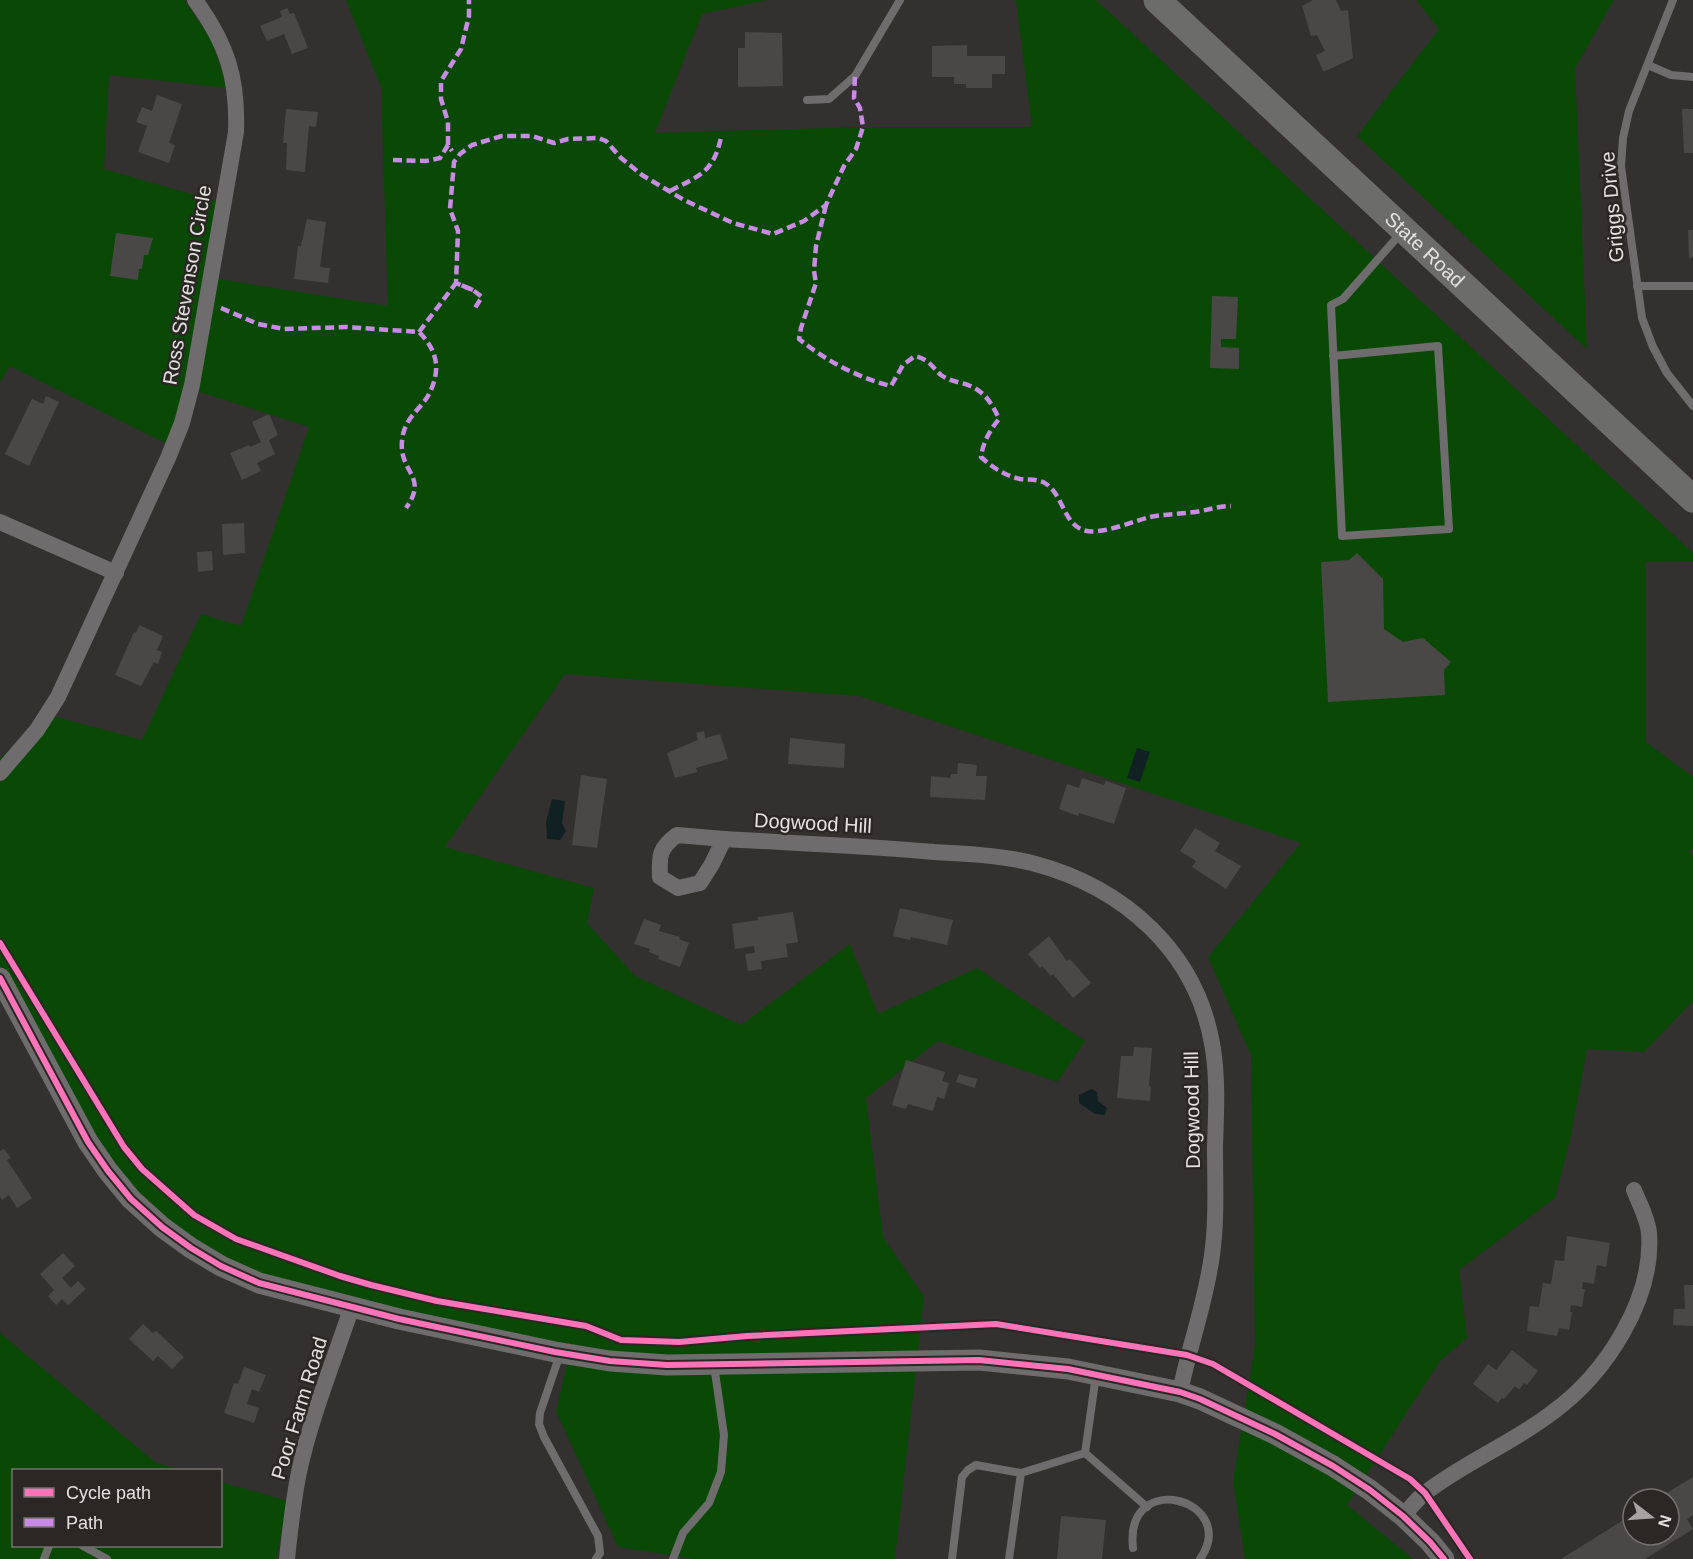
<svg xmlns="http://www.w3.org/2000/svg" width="1693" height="1559" font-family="Arial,sans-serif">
	<rect width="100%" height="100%" fill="#33312f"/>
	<!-- green -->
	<g fill="#0a4806">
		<path d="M0 0H184L212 41 227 88 109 75 104 169 219 202 206 277 388 306 381 87 346 0H767L702 14 655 133 863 127H1032L1016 0H1096L1693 553V561L1646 562V742L1693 777V849L1689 850 1693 857V1001L1644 1052 1587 1049 1570 1140 1555 1198 1459 1270 1467 1338 1440 1361 1347 1505 1413 1559H1245L1233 1481 1255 1345 1251 1055 1208 957 1301 843 859 696 565 674 445 847 594 888 587 923 635 976 741 1025 850 944 878 1014 977 968 1085 1041 1057 1082 938 1041 866 1098 883 1237 924 1297 895 1559H695L618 1547 556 1411 570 1352 220 1263 124 1189 0 983V758L49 715 142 740 201 614 241 626 309 427 194 390 171 446 10 366 0 382Z"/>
		<path d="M1416 0H1614L1575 68 1587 349 1357 136 1439 29Z"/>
		<path d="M0 1333 156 1463 182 1470H14V1546H220L221 1482 288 1501 276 1559H0Z"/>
	</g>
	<!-- water -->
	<g fill="#102023">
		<path d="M1137 748 1150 752 1140 782 1127 778Z"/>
		<path d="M552 799 565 801 562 823 566 831 560 840 547 839 546 822Z"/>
		<path d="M1092 1089 1097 1092 1098 1101 1107 1108 1105 1115 1095 1114 1079 1103V1095Z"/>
	</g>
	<!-- building -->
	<g fill="#494846">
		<path d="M1313 0H1336L1341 11 1348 10 1353 58 1328 70 1323 71 1316 55 1325 51 1317 35 1311 36 1302 6Z"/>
		<path d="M287 8 290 14 294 13 308 48 292 54 284 34 267 41 260 26 282 17 280 11Z"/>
		<path d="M745 32 782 33 783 86 738 87V48H745Z"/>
		<path d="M967 45V56H1005V74H992V88H966V84H954V77H932V46Z"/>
		<path d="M157 95 182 104 169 143 175 145 169 163 138 152 147 126 136 122 142 107 152 111Z"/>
		<path d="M286 109 318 112 316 127 309 126 305 172 286 170 287 143H283Z"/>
		<path d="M1682 109H1693V153H1684Z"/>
		<path d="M307 219 326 222 320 267 330 268 328 283 294 279 298 246H301Z"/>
		<path d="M1688 230H1693V257L1689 258Z"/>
		<path d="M116 233 153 238 148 255H144L142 269H139L138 280 110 276Z"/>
		<path d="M1212 296 1238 297 1236 339H1221V347L1239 348V369L1210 368Z"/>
		<path d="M46 396 59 402 29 466 5 454 32 399 43 404Z"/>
		<path d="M269 414 278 435 269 440 275 454 257 463 261 471 242 480 230 453 249 445 250 447 261 442 252 422Z"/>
		<path d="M244 523 245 553 223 555 222 524Z"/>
		<path d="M212 551 213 570 198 572 197 552Z"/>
		<path d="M1357 553 1383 579 1384 629 1403 642 1423 638 1451 662 1444 670 1445 695 1328 702 1321 562 1349 560Z"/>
		<path d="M139 625 163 636 157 650 162 652 158 664 154 662 141 686 115 675 134 632 136 633Z"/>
		<path d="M704 731 705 738 720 734 728 759 696 768 697 772 675 778 667 753 698 740 696 733Z"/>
		<path d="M790 738 845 744 844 768 788 764Z"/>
		<path d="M958 763 977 765 976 776H987L985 800 930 797 931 776 950 778 951 774H957Z"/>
		<path d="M581 775 607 779 597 848 572 845Z"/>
		<path d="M1082 778 1104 785 1106 781 1126 788 1114 824 1079 813 1078 816 1059 809 1067 784 1079 788Z"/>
		<path d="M1195 828 1220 843 1215 851 1241 866 1226 889 1192 867 1196 861 1180 851Z"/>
		<path d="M900 908 953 920 947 945 911 937 910 940 893 936Z"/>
		<path d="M793 912 798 942 786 944 788 957 761 961 762 969 748 971 745 954 755 953 754 946 735 949 732 924 758 920V917Z"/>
		<path d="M644 919 661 925 659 931 680 937 679 939 689 943 680 967 658 959 659 956 649 952 650 949 634 944Z"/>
		<path d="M1049 936 1067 961 1070 959 1091 983 1073 998 1053 974 1051 976 1042 966 1040 968 1028 954Z"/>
		<path d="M1134 1047 1152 1048 1149 1086 1151 1087 1150 1101 1117 1098 1121 1056H1133Z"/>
		<path d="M906 1060 945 1072 942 1081 949 1083 944 1099 937 1097 933 1111 908 1104 906 1109 892 1105Z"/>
		<path d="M959 1074 977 1079 975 1088 956 1082Z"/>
		<path d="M4 1149 11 1158 7 1160 32 1198 17 1208 9 1195 2 1200 0 1197V1151Z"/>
		<path d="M1567 1236 1610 1243 1606 1267 1597 1265 1594 1284 1583 1282 1582 1289H1585L1582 1307 1571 1305 1570 1312H1572L1569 1330 1559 1328 1557 1336 1527 1331 1530 1306 1539 1307 1543 1283 1551 1284 1555 1260 1564 1261Z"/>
		<path d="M63 1253 75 1266 62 1278 71 1288 78 1281 86 1289 68 1305 62 1299 56 1305 48 1296 54 1290 40 1274Z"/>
		<path d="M1684 1285H1693V1326L1673 1325 1674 1309H1685Z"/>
		<path d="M143 1324 153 1333 156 1331 184 1357 172 1369 158 1356 153 1361 129 1339Z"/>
		<path d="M1512 1350 1538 1371 1527 1385 1524 1383 1519 1390 1515 1386 1504 1399 1502 1398 1498 1403 1473 1384 1488 1364 1496 1370Z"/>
		<path d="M244 1367 266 1375 259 1392 252 1389 247 1404 259 1408 254 1423 224 1413 234 1383 238 1384Z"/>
		<path d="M1693 1477V1515L1687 1519 1693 1529 1645 1559H1561L1633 1514V1535H1669V1499H1657Z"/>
		<path d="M1061 1516 1106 1520 1102 1559H1057Z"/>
	</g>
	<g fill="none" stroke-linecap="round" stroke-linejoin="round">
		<!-- service -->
		<g stroke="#6e6c6c" stroke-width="8">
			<path d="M1673 0 1629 111 1623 138 1621 166 1642 318 1653 347 1667 373 1693 406"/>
			<path d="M1648 65 1671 75 1693 77"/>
			<path d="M807 100 829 99 855 76 900 0"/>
			<path d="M1637 286H1693"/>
			<path d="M1333 356 1438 346 1449 529 1342 536 1331 305 1343 299 1401 233"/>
			<path d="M560 1354 540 1413 539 1424 544 1437 598 1536 600 1553 596 1559"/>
			<path d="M1085 1453 1147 1507"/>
			<path d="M83 1546 107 1559"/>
			<path d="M1133 1548C1124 1467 1241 1500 1200 1559"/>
			<path d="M44 1559 49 1546"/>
			<path d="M673 1559 683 1533 709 1503 721 1472 724 1435 714 1365"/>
			<path d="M952 1559 962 1477 968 1470 976 1465 1021 1473 1085 1453 1096 1375"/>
			<path d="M1009 1559 1021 1473"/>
		</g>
		<!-- minor -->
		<g stroke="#6e6c6c" stroke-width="16">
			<path d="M0 522 116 573"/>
			<path d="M0 773 37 730 58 697 168 458 182 423 192 385 236 132C238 78 227 44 195 0"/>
			<path d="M677 835 724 839 712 864 700 883 678 888 660 877C659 856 659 848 677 835Z"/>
			<path d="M724 839C794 843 864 846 934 852 966 854 1000 855 1032 863 1124 887 1198 952 1213 1049 1218 1081 1216 1115 1215 1147 1215 1183 1217 1220 1212 1255 1206 1302 1189 1346 1180 1392"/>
			<path d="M1403 1516C1410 1508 1417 1499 1425 1493 1465 1462 1513 1443 1553 1412 1605 1374 1654 1300 1649 1233 1648 1219 1639 1203 1634 1190"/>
			<path d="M287 1559C290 1530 293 1501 299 1472 311 1416 334 1361 352 1306"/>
		</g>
		<!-- tertiary -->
		<path stroke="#6e6c6c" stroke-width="21" d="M0 978 88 1142 108 1171 131 1199 162 1227 191 1248 221 1266 259 1283 399 1319 555 1352 610 1361 667 1365 979 1360 1068 1369 1180 1392 1200 1399 1275 1434 1333 1466 1370 1490 1403 1516 1430 1542 1444 1559"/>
		<!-- trunk -->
		<path stroke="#6c6c6a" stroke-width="27" id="s1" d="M1157 0 1693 499"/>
		<!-- quiet -->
		<g stroke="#ca8be6" stroke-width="4.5" stroke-dasharray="9 4.5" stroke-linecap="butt">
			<path d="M448 145V122L441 99V81L461 49 469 16V0"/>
			<path d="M393 160 426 161 440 158 448 145 452 151"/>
			<path d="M670 191C699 176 714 172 721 137"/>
			<path d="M826 205 816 246 814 271 816 283 801 328 799 339C825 360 858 378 891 386L903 365 915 356C930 360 931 366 941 375 949 381 959 382 968 385 984 391 992 403 999 419 990 430 983 442 981 457 993 468 1004 475 1020 479 1028 480 1035 479 1043 482 1063 492 1062 522 1083 530 1099 536 1134 521 1150 517 1165 514 1180 514 1195 512 1208 510 1219 506 1231 506"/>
			<path d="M473 290 456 283 458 231 450 209 454 162 460 154 472 145 502 136H532L554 143 568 139 598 138 606 141 621 158 642 175 684 200 733 223 773 234 804 221 826 205 844 166 856 149 863 127 860 108 854 98 855 76"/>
			<path d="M221 308 258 324 284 329 346 327 419 332C436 349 441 367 431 390 423 409 404 416 402 441 399 473 429 476 406 508"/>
			<path d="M419 332 456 283 473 290 482 297 473 311"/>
		</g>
		<defs>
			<g id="cycleway">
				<path d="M0 943 124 1147 142 1169 194 1215 236 1239 340 1276 371 1285 437 1301 586 1326 621 1340 679 1342 747 1336 996 1324 1187 1355 1213 1364 1410 1479 1425 1493 1470 1559"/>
				<path d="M0 978 88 1142 108 1171 131 1199 162 1227 191 1248 221 1266 259 1283 399 1319 555 1352 610 1361 667 1365 979 1360 1068 1369 1180 1392 1200 1399 1275 1434 1333 1466 1370 1490 1403 1516 1430 1542 1444 1559"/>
			</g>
		</defs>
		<!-- cycleway casing -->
		<use href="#cycleway" stroke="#2a2724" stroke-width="10"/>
		<!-- cycleway -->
		<use href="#cycleway" stroke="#fb73b8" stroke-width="6"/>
	</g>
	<g text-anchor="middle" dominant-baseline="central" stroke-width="5" stroke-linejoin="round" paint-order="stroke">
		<!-- street labels -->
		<g font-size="20" fill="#e4e2e0" stroke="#2a2724">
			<text transform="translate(1612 207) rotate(-95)">Griggs Drive</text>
			<text stroke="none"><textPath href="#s1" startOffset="366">State Road</textPath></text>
			<text transform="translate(187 285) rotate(-80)">Ross Stevenson Circle</text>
			<text transform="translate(813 823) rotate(3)">Dogwood Hill</text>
			<text transform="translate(1192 1110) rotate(-91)">Dogwood Hill</text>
			<text transform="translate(299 1408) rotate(-73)">Poor Farm Road</text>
		</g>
	</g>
	<!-- legend -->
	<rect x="12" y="1469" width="210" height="78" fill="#2a2724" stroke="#74726f" stroke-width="1.5"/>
	<rect x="24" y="1488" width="30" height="9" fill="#fb73b8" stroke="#74726f" stroke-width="1.5"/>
	<text x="66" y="1499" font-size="18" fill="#e4e2e0">Cycle path</text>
	<rect x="24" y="1518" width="30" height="9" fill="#ca8be6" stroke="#74726f" stroke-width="1.5"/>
	<text x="66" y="1529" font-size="18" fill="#e4e2e0">Path</text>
	<!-- north arrow -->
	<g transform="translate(1651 1517) rotate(107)"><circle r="28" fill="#2a2724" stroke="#74726f" stroke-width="1.5"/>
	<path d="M0-4.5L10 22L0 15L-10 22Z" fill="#a6a4a2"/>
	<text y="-9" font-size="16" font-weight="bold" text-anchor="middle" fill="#e4e2e0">N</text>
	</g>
</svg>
